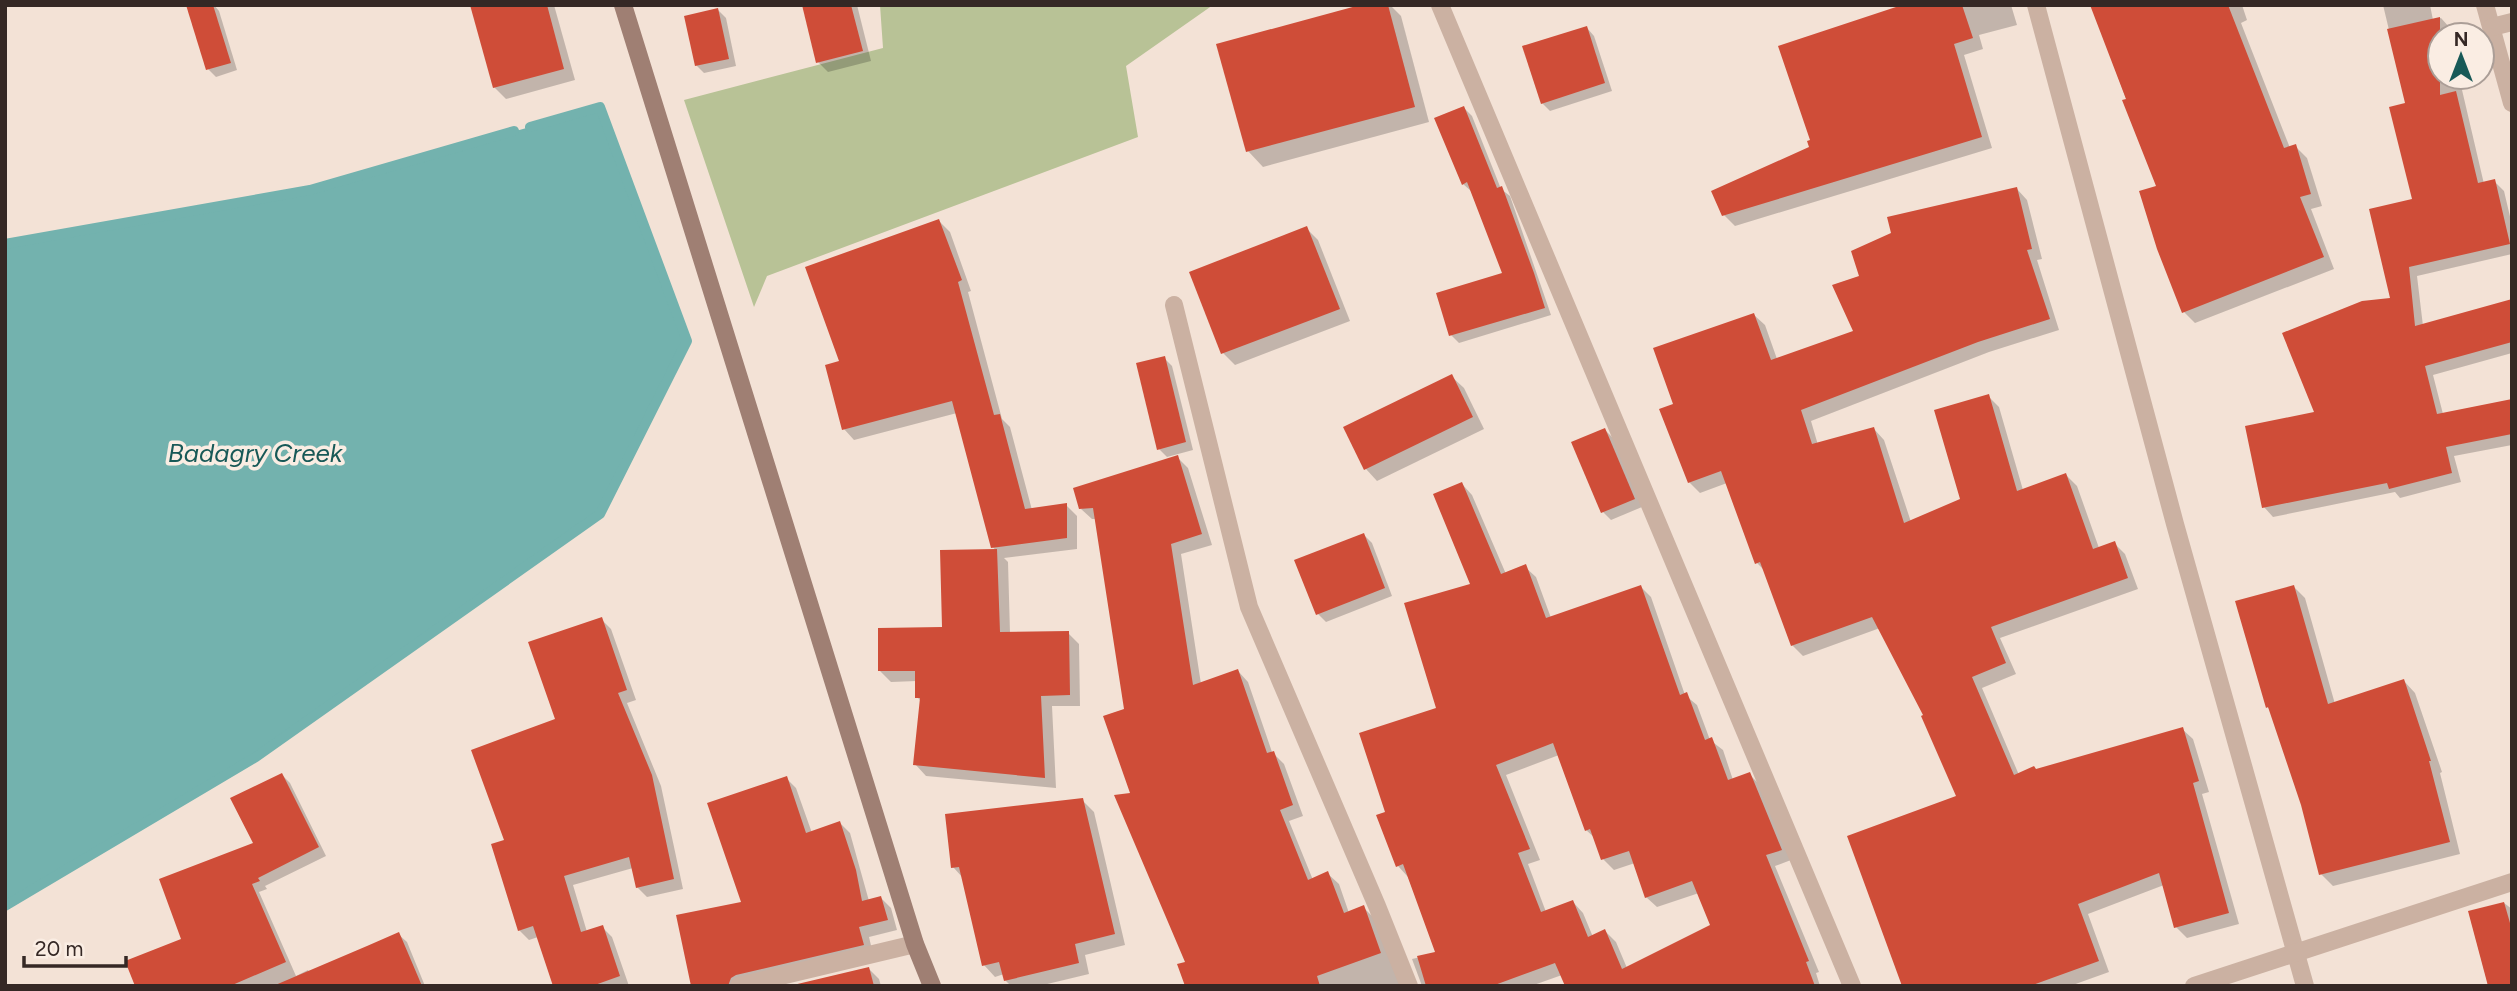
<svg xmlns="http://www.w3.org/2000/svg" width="2517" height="991" font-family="Figtree,sans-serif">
	<rect width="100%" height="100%" fill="#f3e2d6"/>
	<!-- green -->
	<path fill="#b8c296" d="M880 5H1213L1126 66 1138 137 767 276 754 307 684 100 883 48Z"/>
	<!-- water -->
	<path fill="#73b2ae" d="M600 107 687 341 600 514 256 757 5 906V244L310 190Z"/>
	<!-- shadow -->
	<g fill="#0003" fill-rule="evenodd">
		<path d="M202 5H214L219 11 237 70 216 77 208 69Z"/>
		<path d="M472 5H554L575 80 506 99 494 87Z"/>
		<path d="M803 5H857L871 61 828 72 818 62Z"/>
		<path d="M1367 5H1390L1401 16 1429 122 1263 167 1248 151Z"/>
		<path d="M1907 5H2011L2017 25 1979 35 1983 49 1964 55 1992 148 1735 226 1724 215 1811 148 1812 141Z"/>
		<path d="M2092 5H2242L2247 20 2241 23 2290 148 2295 146 2307 158 2322 206 2311 209 2334 269 2195 323 2184 312 2158 187Z"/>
		<path d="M2383 5H2430L2433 20 2441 18 2450 28 2452 35H2440V77H2459L2484 184 2494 181 2504 191 2512 225V254L2417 276 2423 326 2512 301V353L2433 375 2443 414 2512 401V445L2454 456 2461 482 2400 498 2395 492 2273 517 2264 507 2316 414 2392 299 2414 200 2407 105Z"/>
		<path d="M718 10 726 18 736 66 704 73 696 65Z"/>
		<path d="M1587 28 1594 36 1612 91 1550 111 1542 103Z"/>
		<path d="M1464 108 1472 116 1501 189 1510 196 1551 315 1459 343 1451 335 1504 274 1471 191 1463 184Z"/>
		<path d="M2017 189 2027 200 2042 259 2037 260 2059 330 1989 352 1811 421 1818 445 1874 429 1884 440 1911 522 1962 500 1988 396 1999 407 2023 490 2066 475 2077 486 2099 548 2114 543 2125 554 2138 589 2000 638 2016 674 1982 688 2019 775 2182 729 2193 739 2209 792 2202 794 2239 924 2187 938 2176 927 2164 885 2088 914 2109 972 2070 986H1904L1958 797 1926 716 1880 628 1803 656 1792 645 1765 571 1757 563 1727 483 1700 493 1689 482 1676 405 1754 315 1765 325 1777 359 1856 332 1861 277Z"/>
		<path d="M939 221 950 232 971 291 968 292 1002 419 1010 427 1032 510 1066 505 1077 516V549L1004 558 1008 562 1010 633H1068L1079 644 1080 706H1052L1056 788 926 776 915 764 921 701 917 697V681L891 682 880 671 944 629 996 551 993 547 957 413 854 440 844 429 841 363Z"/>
		<path d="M1306 228 1318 240 1350 321 1235 365 1223 353 1191 273Z"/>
		<path d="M1164 358 1172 366 1193 450 1167 457 1159 449Z"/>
		<path d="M1452 377 1464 388 1484 429 1377 481 1366 469 1345 428Z"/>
		<path d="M1605 430 1613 438 1642 507 1611 520 1603 512 1574 443Z"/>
		<path d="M1177 457 1188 468 1212 545 1181 554 1201 684 1238 671 1248 682 1272 752 1284 764 1303 816 1289 821 1313 880 1328 874 1339 884 1349 913 1363 907 1374 918 1402 986H1187V963L1132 795 1126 710 1096 519H1092L1081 509Z"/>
		<path d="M1462 484 1472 495 1506 574 1525 567 1536 577 1551 618 1641 587 1651 597 1685 695 1697 705 1710 740 1723 750 1733 780 1749 774 1760 785 1791 860 1775 866 1819 972 1816 973 1820 986H1567L1562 975 1531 986H1422L1412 959 1438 953 1408 877 1398 866 1387 813 1439 710 1473 585ZM1559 755 1586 830 1596 839 1603 859 1614 870 1635 863 1646 897 1657 907 1699 893 1713 926 1627 968 1616 942 1605 931 1593 937 1583 913 1573 902 1546 912 1528 864 1540 860 1506 775Z"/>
		<path d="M1364 535 1372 543 1392 596 1326 622 1318 614Z"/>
		<path d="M2293 586 2305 598 2335 704 2404 681 2415 693 2442 772 2440 773 2460 854 2333 886 2321 874 2302 804 2271 710 2267 707Z"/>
		<path d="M601 619 611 629 636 700 627 703 661 786 683 889 647 897 637 887 633 868 573 885 587 932 602 927 612 937 629 986H555L538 937 529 940 519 930 506 841Z"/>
		<path d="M282 775 290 783 326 856 265 886 267 889 259 892 296 976 308 970 309 972 398 934 407 942 425 986H137L184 940 255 844Z"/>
		<path d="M786 778 796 788 812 833 840 823 850 833 869 901 881 898 891 908 897 930 869 937 873 954 745 986H692L743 903Z"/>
		<path d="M1082 800 1094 812 1125 945 1085 955 1089 974 1039 986H1011L1005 980 1004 974 995 977 984 965 963 878 953 867Z"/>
		<path d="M2504 903 2512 909V986Z"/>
		<path d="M869 969 879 979 881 986H797Z"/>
	</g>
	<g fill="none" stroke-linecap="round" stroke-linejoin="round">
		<!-- stream -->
		<g stroke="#73b2ae" stroke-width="10">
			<path d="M5 244 310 190 514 131"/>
			<path d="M5 906 256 757 600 514 687 341 600 107 530 127"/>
		</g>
	</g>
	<!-- building -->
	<g fill="#cf4d38" fill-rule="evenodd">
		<path d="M186 5H213L231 63 206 70Z"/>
		<path d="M470 5H547L564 69 493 88Z"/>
		<path d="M802 5H851L863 51 816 63Z"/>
		<path d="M1360 5H1388L1415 107 1246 152 1216 44Z"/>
		<path d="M1902 5H1962L1973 38 1954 44 1982 137 1722 216 1711 191 1809 147 1807 141 1810 140 1778 46Z"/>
		<path d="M2090 5H2228L2284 148 2296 144 2311 194 2300 197 2324 257 2182 313 2157 249 2139 191 2156 186 2122 100 2126 99Z"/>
		<path d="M718 8 729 59 695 66 684 16Z"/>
		<path d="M2440 17V95L2456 91 2478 183 2495 179 2510 244 2409 267 2415 326 2512 299V342L2425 366 2437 414 2512 399V434L2446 447 2452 473 2389 489 2387 483 2262 508 2245 426 2314 412 2282 333 2362 301 2390 298 2369 209 2412 199 2389 107 2405 103 2387 29Z"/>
		<path d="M1587 26 1605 83 1541 104 1522 46Z"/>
		<path d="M1464 106 1497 188 1502 186 1534 273 1545 308 1449 336 1436 293 1502 273 1467 182 1462 185 1434 118Z"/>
		<path d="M2017 187 2032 249 2027 250 2050 319 1978 342 1801 410 1812 444 1874 427 1904 523 1960 499 1934 410 1989 394 2017 491 2066 473 2093 549 2115 541 2128 578 1991 627 2006 663 1972 677 2014 775 2034 766 2036 769 2183 727 2199 781 2193 783 2229 913 2174 928 2159 873 2078 904 2099 961 2030 986H1902L1847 836 1956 796 1921 716 1923 715 1872 617 1791 646 1760 562 1755 564 1721 471 1688 483 1659 409 1673 404 1653 348 1754 313 1771 360 1853 331 1832 285 1859 276 1851 251 1891 233 1887 217Z"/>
		<path d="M939 219 962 280 958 282 994 415 1000 414 1025 509 1067 503V538L991 548 952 401 842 430 825 365 839 361 805 267Z"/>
		<path d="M1307 226 1340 309 1221 354 1189 272Z"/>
		<path d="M1165 356 1186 442 1157 450 1136 363Z"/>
		<path d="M1452 374 1473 417 1364 470 1343 427Z"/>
		<path d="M1605 428 1635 499 1601 513 1571 442Z"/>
		<path d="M1178 455 1202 534 1171 544 1193 685 1238 669 1267 753 1274 751 1293 805 1280 810 1308 880 1328 871 1344 913 1364 905 1381 953 1317 976 1320 986H1185L1177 964 1185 962 1114 795 1130 793 1103 716 1124 709 1093 508 1079 509 1073 488Z"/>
		<path d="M1462 482 1501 574 1526 564 1546 618 1641 585 1680 695 1687 692 1705 740 1712 737 1728 780 1750 772 1782 850 1766 855 1809 961 1806 962 1815 986H1565L1555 963 1492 986H1426L1417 956 1435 952 1403 864 1396 867 1376 815 1385 812 1359 733 1436 708 1404 603 1470 584 1433 494ZM1553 743 1585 831 1590 829 1601 860 1629 851 1645 898 1692 881 1710 925 1622 969 1605 929 1588 937 1573 900 1541 912 1518 853 1530 849 1496 765Z"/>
		<path d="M1364 533 1385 588 1316 615 1294 560Z"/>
		<path d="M997 549 1000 632 1069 631 1070 695 1041 696 1045 778 913 765 920 698H915V671H878V628L942 627 940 550Z"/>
		<path d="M2294 585 2328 704 2404 679 2431 761H2429L2450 842 2319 875 2301 805 2268 707 2266 708 2235 601Z"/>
		<path d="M602 617 627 690 618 693 652 775 674 879 636 888 629 857 564 876 581 932 603 925 620 976 592 986H553L533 926 518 931 491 844 504 840 471 750 555 719 528 642Z"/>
		<path d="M282 773 319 847 258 878 260 881 252 884 286 962 230 986H135L125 961 181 939 159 879 253 843 230 798Z"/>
		<path d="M787 776 806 833 840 821 856 870 862 901 881 896 888 920 859 927 864 945 736 975 731 978 728 986H691L676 915 741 902 707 803Z"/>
		<path d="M1083 798 1115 934 1075 944 1079 963 1004 981 999 962 982 966 959 867 951 868 945 814Z"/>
		<path d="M2504 902 2512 930V986H2488L2468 911Z"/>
		<path d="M399 932 422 986H273L367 946Z"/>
		<path d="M869 967 874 986H789Z"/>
	</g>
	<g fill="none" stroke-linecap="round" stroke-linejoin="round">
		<!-- street -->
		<g stroke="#cbb1a2" stroke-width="18">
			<path d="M1440 5 1852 986"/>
			<path d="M2036 5 2175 524 2305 986"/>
			<path d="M2485 5 2512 103"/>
			<path d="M2492 27 2512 22"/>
			<path d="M1174 305 1249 607 1377 906 1409 986"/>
			<path d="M739 986 915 944"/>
			<path d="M2194 986 2512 882"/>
		</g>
		<!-- secondary -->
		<path stroke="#9f7f73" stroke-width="18" d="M623 5 915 944 932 986"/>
	</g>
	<g text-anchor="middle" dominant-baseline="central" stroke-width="7" stroke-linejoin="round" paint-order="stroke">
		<!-- water labels -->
		<g font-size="26" font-style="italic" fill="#185957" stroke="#faede3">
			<text x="255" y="453">Badagry Creek</text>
		</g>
	</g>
	<!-- border -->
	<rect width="2517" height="991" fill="none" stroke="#352825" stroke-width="14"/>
	<!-- north arrow -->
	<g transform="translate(2461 56)"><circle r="33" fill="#faede3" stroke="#ab9e97" stroke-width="2"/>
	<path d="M0-5L12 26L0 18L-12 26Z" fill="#185957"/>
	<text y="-10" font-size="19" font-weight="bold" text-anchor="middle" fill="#352825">N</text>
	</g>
	<!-- scale -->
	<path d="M24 956v10h102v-10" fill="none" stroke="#352825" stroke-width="3.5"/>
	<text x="35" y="956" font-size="21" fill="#352825" stroke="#faede3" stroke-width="5" paint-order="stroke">20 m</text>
</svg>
